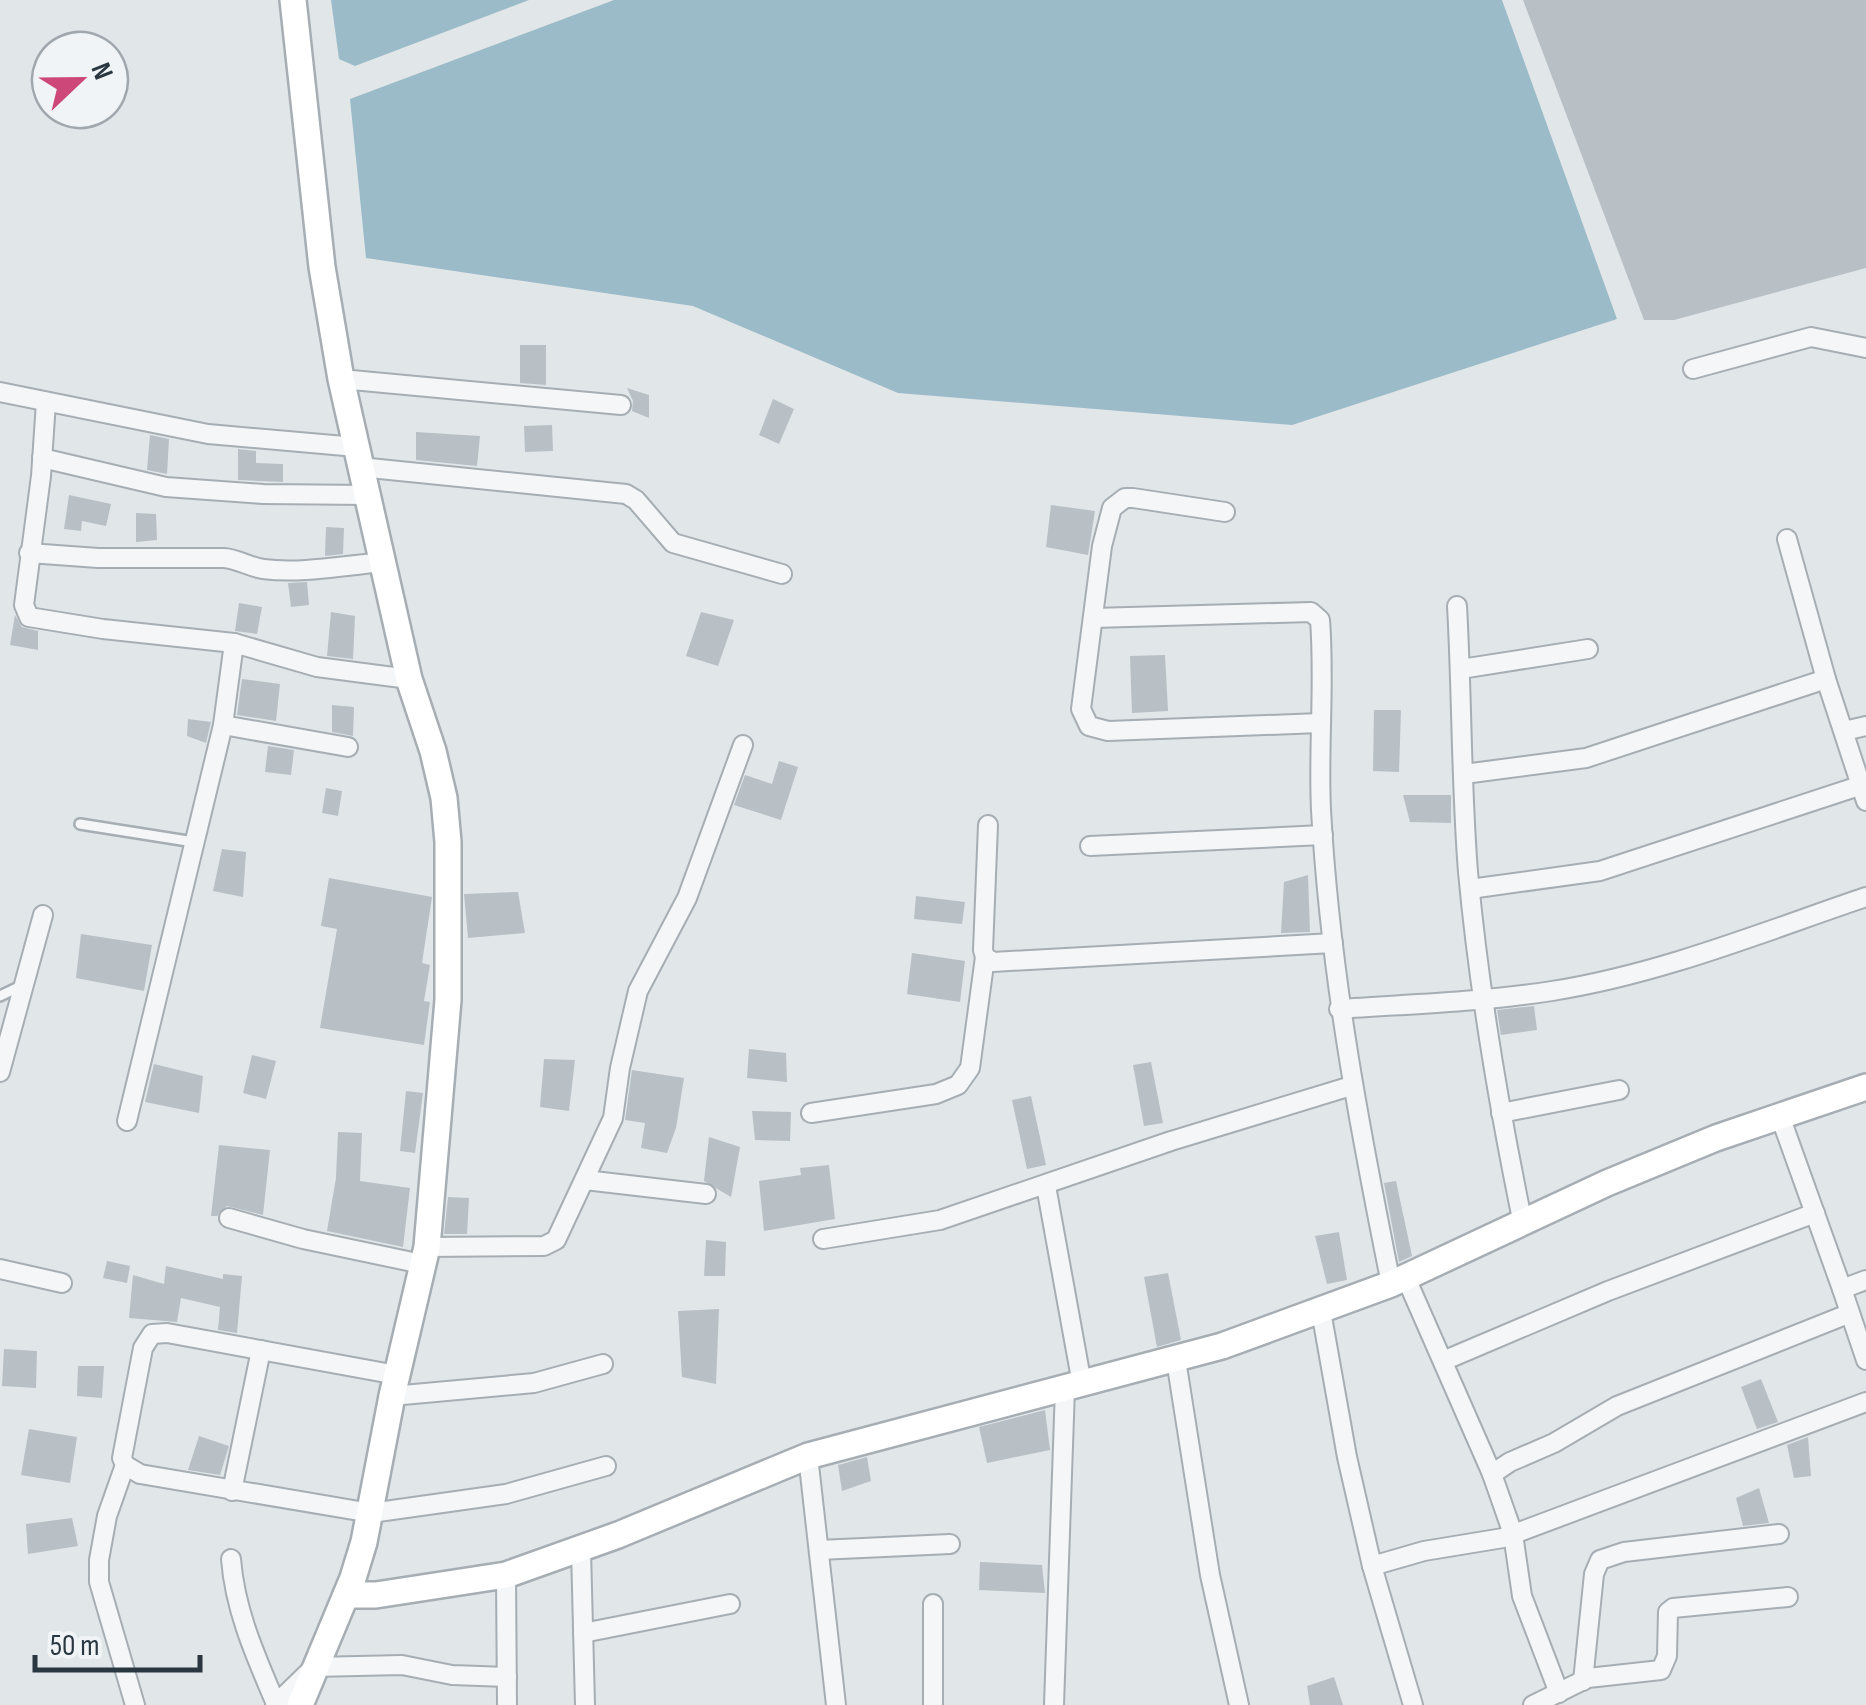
<svg xmlns="http://www.w3.org/2000/svg" width="1866" height="1705" font-family="'Sofia Sans Condensed',sans-serif">
	<rect width="100%" height="100%" fill="#e1e6e9"/>
	<!-- water -->
	<g fill="#9cbbc9">
		<path d="M331 0H529L355 66 339 59Z"/>
		<path d="M614 0H1502L1617 319 1292 425 898 393 693 306 366 258 350 99Z"/>
	</g>
	<!-- building -->
	<g fill="#b8c0c6">
		<path d="M1523 0H1866V268L1674 320H1644Z"/>
		<path d="M520 345H546V385L520 383Z"/>
		<path d="M627 388 649 395V418L632 411 633 401Z"/>
		<path d="M773 399 794 409 779 444 759 435Z"/>
		<path d="M552 425 553 451 525 452 524 426Z"/>
		<path d="M416 432 480 436 477 466 416 460Z"/>
		<path d="M150 435 169 439 167 474 147 470Z"/>
		<path d="M238 449 256 451V463L283 464V482L238 480Z"/>
		<path d="M69 495 111 504 106 526 82 521 81 531 64 529Z"/>
		<path d="M1051 505 1095 511 1088 555 1046 547Z"/>
		<path d="M136 513 156 514 157 540 136 542Z"/>
		<path d="M326 527 344 528 343 554 325 556Z"/>
		<path d="M307 582 309 605 291 607 288 583Z"/>
		<path d="M239 603 262 607 257 634 235 631Z"/>
		<path d="M331 612 355 616 353 659 327 656Z"/>
		<path d="M701 612 734 620 718 666 686 656Z"/>
		<path d="M15 615 22 627 38 631V650L10 645Z"/>
		<path d="M1165 655 1168 711 1132 713 1130 656Z"/>
		<path d="M242 679 280 684 276 721 237 715Z"/>
		<path d="M332 705 354 707 353 736 332 732Z"/>
		<path d="M1374 710H1401L1399 772 1373 771Z"/>
		<path d="M188 719 211 722 206 743 187 736Z"/>
		<path d="M268 746 294 750 291 775 265 772Z"/>
		<path d="M779 761 798 767 781 820 734 805 745 775 772 784Z"/>
		<path d="M326 788 342 791 338 816 322 813Z"/>
		<path d="M1403 795H1451V823L1410 822Z"/>
		<path d="M222 849 246 852 243 897 213 891Z"/>
		<path d="M1308 875 1310 932 1281 933 1284 882Z"/>
		<path d="M329 878 432 897 422 963 430 965 424 1001 430 1002 424 1045 320 1028 337 929 321 926Z"/>
		<path d="M518 892 525 933 468 938 464 894Z"/>
		<path d="M916 896 965 902 962 924 914 919Z"/>
		<path d="M81 934 152 945 144 991 76 978Z"/>
		<path d="M912 953 965 961 960 1002 907 994Z"/>
		<path d="M1534 1006 1537 1030 1501 1035 1497 1010Z"/>
		<path d="M749 1049 786 1053 787 1082 747 1078Z"/>
		<path d="M252 1055 276 1061 266 1099 243 1093Z"/>
		<path d="M544 1059 575 1060 569 1111 540 1107Z"/>
		<path d="M1151 1062 1163 1123 1144 1126 1133 1065Z"/>
		<path d="M154 1064 203 1076 199 1113 145 1102Z"/>
		<path d="M632 1070 684 1078 676 1128 667 1153 641 1148 645 1123 625 1120Z"/>
		<path d="M406 1091 423 1093 415 1153 400 1151Z"/>
		<path d="M1031 1096 1046 1165 1027 1169 1012 1100Z"/>
		<path d="M752 1111 791 1112 790 1141 755 1140Z"/>
		<path d="M338 1132 362 1133 360 1181 410 1188 403 1247 327 1231 336 1178Z"/>
		<path d="M709 1137 740 1147 731 1197 704 1181Z"/>
		<path d="M219 1145 270 1150 263 1215 227 1206 217 1216H211Z"/>
		<path d="M829 1165 835 1219 764 1231 759 1181 801 1175 800 1168Z"/>
		<path d="M1396 1181 1412 1256 1399 1262 1384 1183Z"/>
		<path d="M448 1197 469 1198 467 1234H444Z"/>
		<path d="M1339 1232 1347 1280 1327 1284 1315 1236Z"/>
		<path d="M706 1240 726 1242 725 1276H704Z"/>
		<path d="M107 1261 130 1266 127 1283 103 1278Z"/>
		<path d="M166 1266 223 1279V1274L242 1276 237 1333 218 1330 220 1307 181 1298 177 1322 129 1318 133 1275 164 1284Z"/>
		<path d="M1168 1273 1181 1340 1157 1347 1144 1277Z"/>
		<path d="M719 1309 716 1384 682 1377 678 1311Z"/>
		<path d="M4 1349 37 1351 36 1388 2 1386Z"/>
		<path d="M78 1366H104L102 1398 77 1396Z"/>
		<path d="M1761 1379 1778 1422 1757 1429 1741 1387Z"/>
		<path d="M1045 1410 1050 1450 987 1463 979 1427Z"/>
		<path d="M29 1429 77 1437 70 1483 21 1475Z"/>
		<path d="M199 1436 229 1446 220 1475 188 1470Z"/>
		<path d="M1808 1437 1811 1476 1794 1478 1787 1445Z"/>
		<path d="M867 1457 871 1481 842 1491 838 1465Z"/>
		<path d="M1759 1488 1769 1523 1743 1526 1736 1498Z"/>
		<path d="M72 1518 78 1546 28 1554 26 1524Z"/>
		<path d="M980 1562 1042 1565 1045 1593 979 1590Z"/>
		<path d="M1334 1677 1343 1705H1310L1307 1686Z"/>
	</g>
	<g fill="none" stroke-linecap="round" stroke-linejoin="round">
		<defs>
			<g id="lane">
				<path d="M80 824 194 842"/>
				<path d="M0 996 21 986"/>
			</g>
			<g id="street">
				<path d="M1693 369 1811 337 1866 348"/>
				<path d="M341 379 621 405"/>
				<path d="M0 392 208 434 356 447"/>
				<path d="M46 402 41 476 24 605 29 617 103 629 234 643 317 667 409 679"/>
				<path d="M42 458 166 487 263 494 368 495"/>
				<path d="M360 467 626 494 636 500 673 543 782 574"/>
				<path d="M1225 512 1133 498H1125L1112 508 1102 546 1081 709 1089 726 1108 731 1320 723"/>
				<path d="M1787 539 1826 679 1866 801"/>
				<path d="M29 553 98 558H224C238 559 249 567 263 569 303 574 345 565 385 562"/>
				<path d="M1457 606C1462 695 1461 784 1468 872 1479 991 1499 1108 1523 1224"/>
				<path d="M1093 618 1311 612 1320 620C1325 683 1318 747 1321 810 1330 973 1359 1125 1391 1284"/>
				<path d="M1461 669 1588 649"/>
				<path d="M223 725 348 747"/>
				<path d="M1844 731 1866 726"/>
				<path d="M1464 774 1586 758 1826 679"/>
				<path d="M988 825 983 950 985 957 993 962 1333 943"/>
				<path d="M1090 846 1323 835"/>
				<path d="M1470 889 1600 871 1862 785"/>
				<path d="M1339 1009C1410 1004 1482 1002 1552 991 1660 974 1763 932 1866 897"/>
				<path d="M0 1072 43 915"/>
				<path d="M811 1113 936 1094 958 1085 970 1068 985 957"/>
				<path d="M1501 1113 1619 1090"/>
				<path d="M1780 1116 1842 1289"/>
				<path d="M127 1121 223 725 234 643"/>
				<path d="M585 1180 706 1194"/>
				<path d="M1046 1186 1082 1384"/>
				<path d="M229 1218 303 1239 422 1264"/>
				<path d="M823 1239 940 1220 1171 1141 1351 1086"/>
				<path d="M427 1247 544 1246 556 1240 613 1118 620 1068 638 991 687 898 743 745"/>
				<path d="M0 1269 62 1283"/>
				<path d="M1406 1278 1492 1474 1513 1534 1522 1596 1559 1693"/>
				<path d="M1866 1280 1842 1289 1866 1360"/>
				<path d="M1321 1311 1347 1457 1372 1566 1413 1705"/>
				<path d="M1176 1360 1210 1575 1239 1705"/>
				<path d="M1443 1361 1608 1291 1815 1213"/>
				<path d="M397 1375 167 1333 152 1334 143 1348 122 1458 125 1465 140 1474 371 1513 506 1494 606 1466"/>
				<path d="M392 1396 534 1383 603 1364"/>
				<path d="M808 1456 836 1705"/>
				<path d="M125 1465 107 1516 99 1560V1582L135 1705"/>
				<path d="M1492 1474 1510 1462 1554 1443 1617 1406 1848 1314"/>
				<path d="M232 1491 261 1350"/>
				<path d="M581 1550 585 1705"/>
				<path d="M819 1550 950 1544"/>
				<path d="M231 1559C235 1611 256 1657 276 1704"/>
				<path d="M1372 1566 1424 1551 1503 1538 1866 1402"/>
				<path d="M506 1575 507 1705"/>
				<path d="M933 1604V1705"/>
				<path d="M583 1633 730 1604"/>
				<path d="M1583 1681 1594 1574 1600 1560 1624 1552 1779 1534"/>
				<path d="M275 1705 314 1667 402 1665 452 1675 507 1677"/>
				<path d="M1054 1705 1065 1388"/>
				<path d="M1533 1705 1588 1678 1661 1670 1667 1656 1668 1612 1673 1608 1788 1597"/>
			</g>
			<g id="secondary">
				<path d="M293 0 322 267 341 379 409 679 433 751 444 798 448 842V1000L427 1247 392 1396 364 1542 353 1578 300 1705"/>
				<path d="M346 1595H376L506 1575 618 1535 808 1456 1222 1346 1391 1284 1607 1183 1716 1138 1866 1087"/>
			</g>
		</defs>
		<!-- lane casing -->
		<use href="#lane" stroke="#a6aeb3" stroke-width="14"/>
		<!-- street casing -->
		<use href="#street" stroke="#a6aeb3" stroke-width="22"/>
		<!-- secondary casing -->
		<use href="#secondary" stroke="#a6aeb3" stroke-width="30"/>
		<!-- lane -->
		<use href="#lane" stroke="#f4f6f8" stroke-width="9"/>
		<!-- street -->
		<use href="#street" stroke="#f4f6f8" stroke-width="18"/>
		<!-- secondary -->
		<use href="#secondary" stroke="#fff" stroke-width="25"/>
	</g>
	<!-- north arrow -->
	<g transform="translate(80 80) rotate(68)"><circle r="48" fill="#f0f4f7" stroke="#a0a8ae" stroke-width="2.5"/>
	<path d="M0-8L18 38L0 25L-18 38Z" fill="#cd4778"/>
	<text y="-15" font-size="28" font-weight="bold" text-anchor="middle" fill="#293741">N</text>
	</g>
	<!-- scale -->
	<path d="M35 1655v15h165v-15" fill="none" stroke="#293741" stroke-width="5"/>
	<text x="50" y="1655" font-size="30" fill="#293741" stroke="#f0f4f7" stroke-width="8" paint-order="stroke">50 m</text>
</svg>
